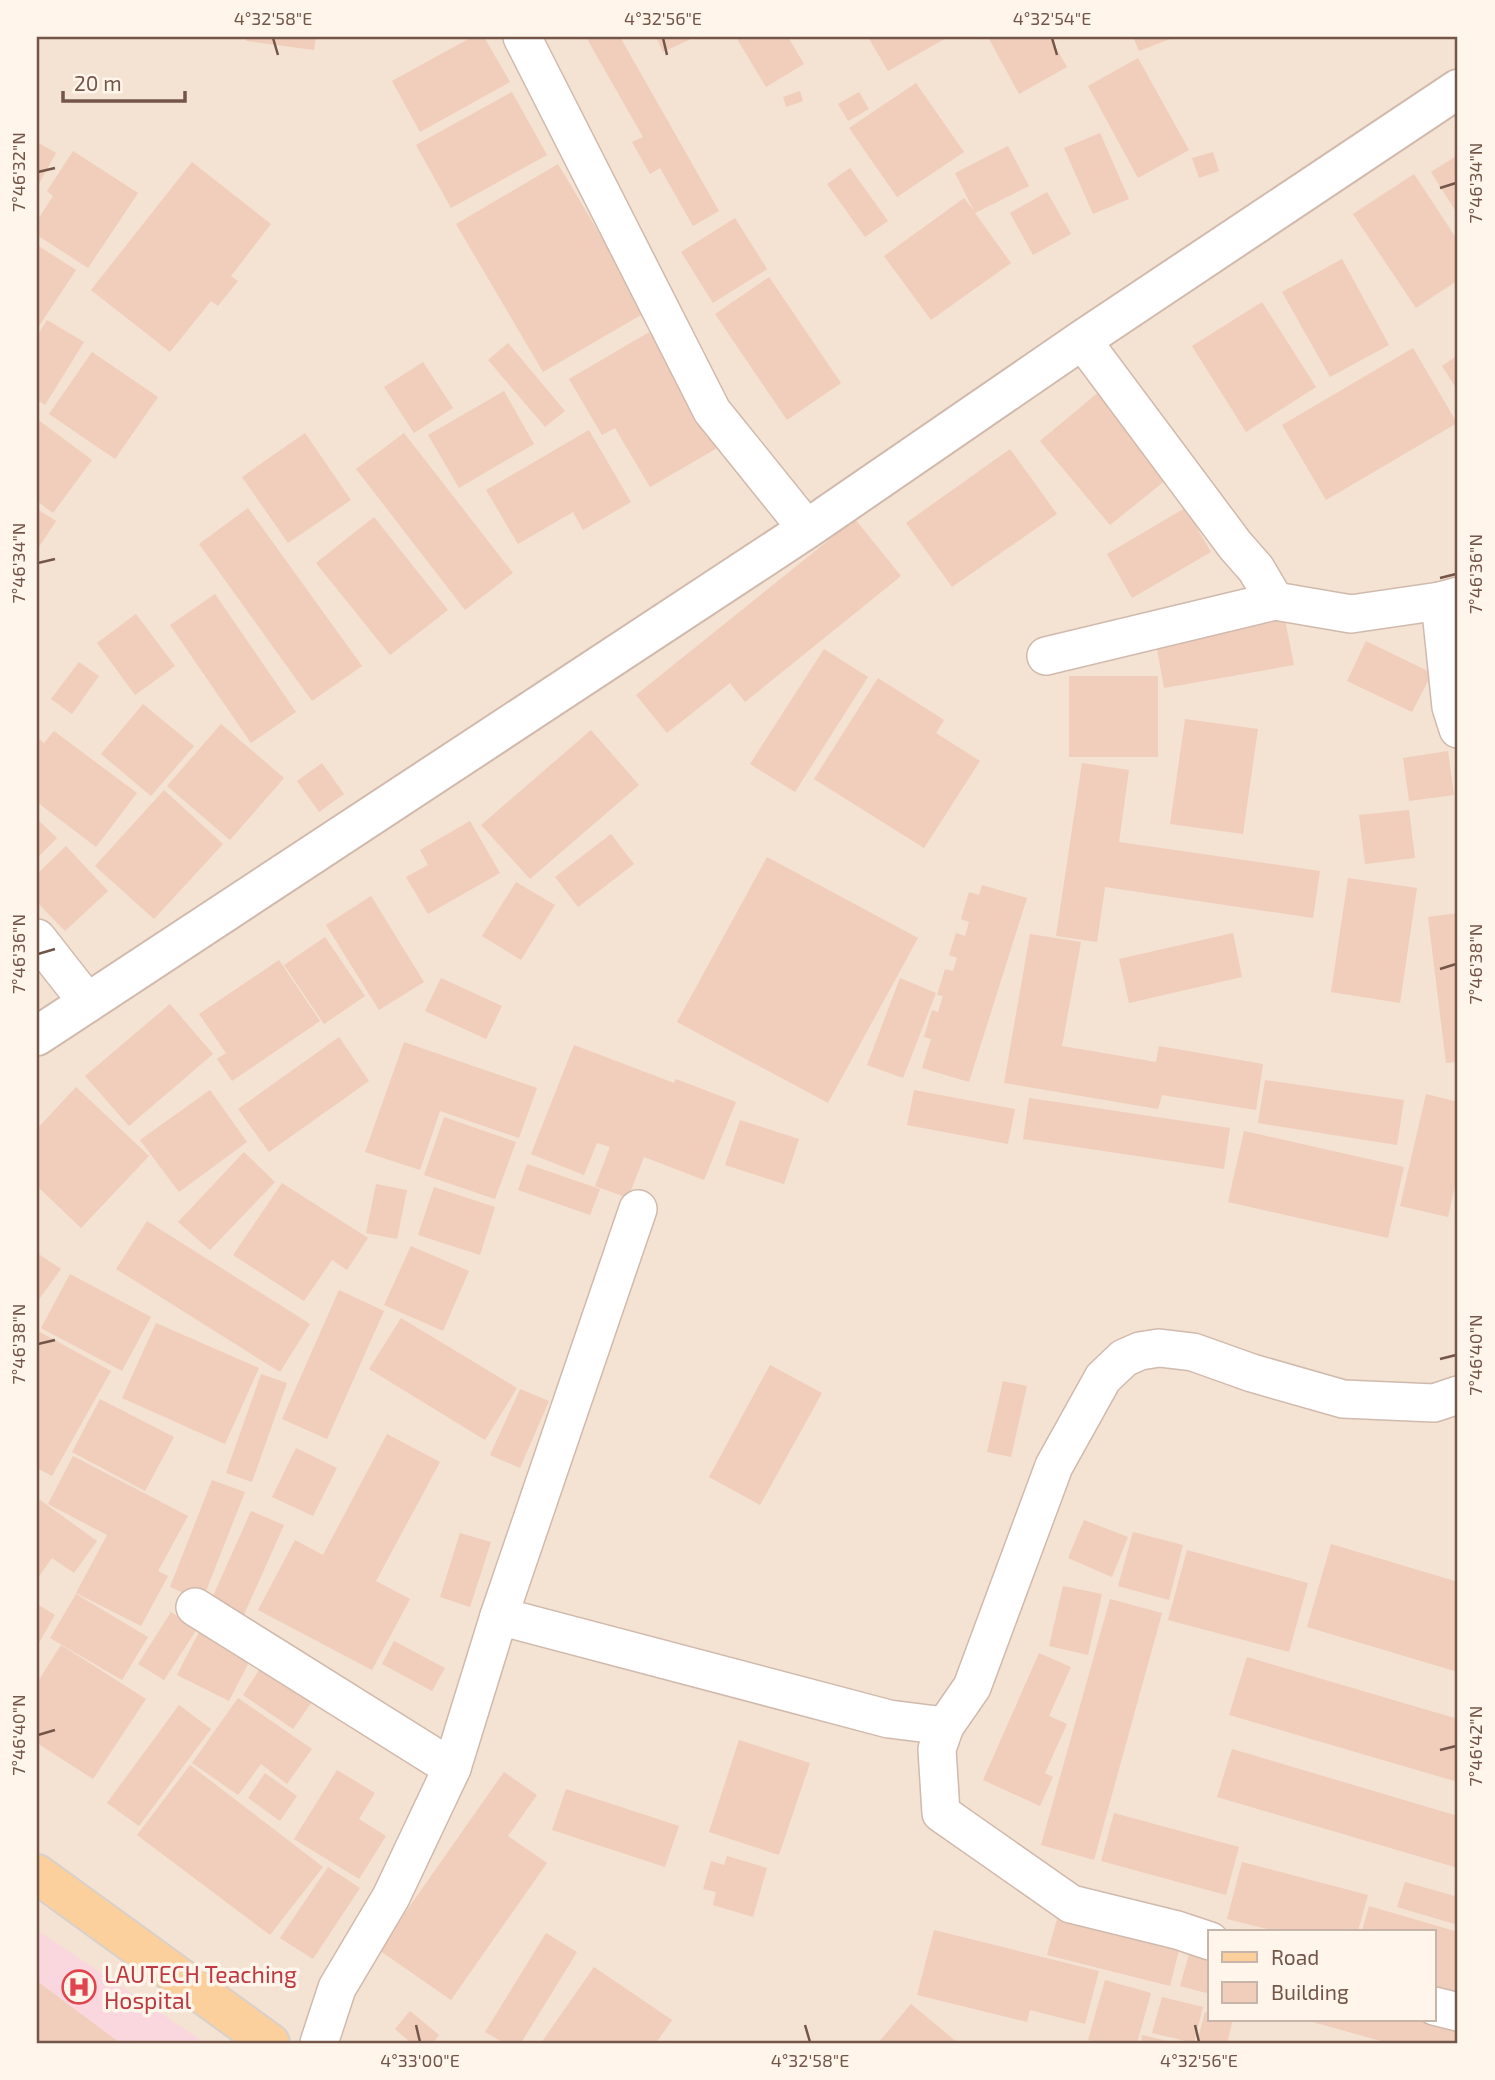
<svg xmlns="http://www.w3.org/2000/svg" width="1495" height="2080" font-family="'Exo 2',sans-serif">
	<rect width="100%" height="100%" fill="#fcf1e4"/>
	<!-- residential -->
	<path fill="#f4e2d2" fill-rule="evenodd" d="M37 37H1458V2043H37ZM1210 1931H1434V2019H1210Z"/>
	<!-- medical -->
	<path fill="#fad7de" d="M37 1930 205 2043H37Z"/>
	<!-- building -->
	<g fill="#f1cdbb">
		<path d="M247 37H316L314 50 246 41Z"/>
		<path d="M472 37H484L510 82 420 132 392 81Z"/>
		<path d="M586 37H620L719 211 693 226 660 168 650 174 632 142 643 137Z"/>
		<path d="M656 37H695L663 52Z"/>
		<path d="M736 37H788L804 64 766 87Z"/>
		<path d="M868 37H948L888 71Z"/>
		<path d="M988 37H1050L1067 67 1019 94Z"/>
		<path d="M1133 37H1175L1139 51Z"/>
		<path d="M1138 58 1189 150 1138 178 1088 86Z"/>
		<path d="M916 83 964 152 897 197 849 128Z"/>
		<path d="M800 91 803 101 786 107 783 97Z"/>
		<path d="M512 92 547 155 451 208 416 145Z"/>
		<path d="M859 92 869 109 848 121 838 104Z"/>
		<path d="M1100 133 1129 199 1093 214 1064 148Z"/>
		<path d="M37 142 56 153 37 187Z"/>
		<path d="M1008 146 1029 186 975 213 1011 263 931 320 884 256 964 198 974 211 955 173Z"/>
		<path d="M73 151 138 193 88 268 37 235V221L53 196 47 191Z"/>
		<path d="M1213 152 1219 171 1199 178 1192 158Z"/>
		<path d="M1458 155V215L1431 172Z"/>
		<path d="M192 162 271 224 231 276 238 281 218 306 211 301 170 352 91 290Z"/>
		<path d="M558 164 646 312 543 372 456 224Z"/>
		<path d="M850 168 888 221 865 237 827 184Z"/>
		<path d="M1414 174 1458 241V280L1416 308 1353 214Z"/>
		<path d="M1047 192 1071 234 1033 255 1010 213Z"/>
		<path d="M735 218 767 269 713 303 681 252Z"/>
		<path d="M37 245 76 270 37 329Z"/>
		<path d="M1342 259 1389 345 1330 377 1282 292Z"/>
		<path d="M769 277 841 383 787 420 715 314Z"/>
		<path d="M1262 302 1316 387 1246 432 1192 346Z"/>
		<path d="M47 320 84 342 45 405 37 400V336Z"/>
		<path d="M651 331 719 447 650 487 615 428 602 435 569 379Z"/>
		<path d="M508 343 565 411 545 427 488 360Z"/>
		<path d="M1413 348 1457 423 1326 500 1282 425Z"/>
		<path d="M92 352 158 397 115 459 49 414Z"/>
		<path d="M1458 355V391L1442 366Z"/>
		<path d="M423 362 453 408 414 433 384 387Z"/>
		<path d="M1106 386 1177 471 1110 525 1040 441Z"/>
		<path d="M504 391 534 444 459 488 428 435Z"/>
		<path d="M37 419 92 460 53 513 37 501Z"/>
		<path d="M589 430 631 502 583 530 573 512 518 544 486 490Z"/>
		<path d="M305 433 351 500 288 543 242 477Z"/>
		<path d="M404 433 513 573 465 610 356 469Z"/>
		<path d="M1010 449 1057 514 952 587 906 523Z"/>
		<path d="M248 508 362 666 312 701 199 544Z"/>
		<path d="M1185 508 1211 552 1132 598 1107 554Z"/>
		<path d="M37 509 56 521 37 550Z"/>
		<path d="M374 517 448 610 390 655 316 563Z"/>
		<path d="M855 519 901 576 745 702 730 683 667 733 636 695Z"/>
		<path d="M215 594 296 712 251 743 170 625Z"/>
		<path d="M136 614 175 666 135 695 97 643Z"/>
		<path d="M1285 620 1294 665 1164 688 1156 643Z"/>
		<path d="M1366 641 1432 673 1412 712 1347 681Z"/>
		<path d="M824 649 868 677 795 792 750 764Z"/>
		<path d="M79 662 99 676 72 714 51 699Z"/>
		<rect x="1069" y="676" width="89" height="81"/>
		<path d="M878 678 944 720 936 733 980 761 924 848 814 779Z"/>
		<path d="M143 704 194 746 151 796 101 754Z"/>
		<path d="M1185 719 1258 729 1243 834 1170 824Z"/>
		<path d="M221 724 284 778 230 840 167 786Z"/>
		<path d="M591 730 639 785 530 879 481 825Z"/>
		<path d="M54 731 137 793 96 847 37 802V737L44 743Z"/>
		<path d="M1448 751 1454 795 1409 801 1403 758Z"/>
		<path d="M322 763 344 794 319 812 297 781Z"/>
		<path d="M1082 763 1129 770 1119 842 1320 871 1313 918 1105 887 1097 942 1056 936Z"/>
		<path d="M164 790 223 844 154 919 95 866Z"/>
		<path d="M1409 810 1415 858 1365 864 1359 815Z"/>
		<path d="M37 819 57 838 37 858Z"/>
		<path d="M470 821 500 873 428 914 406 877 428 865 420 850Z"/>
		<path d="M611 834 634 864 578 907 555 877Z"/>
		<path d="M66 846 108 891 65 931 37 902V874Z"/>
		<path d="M767 857 918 938 828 1103 677 1022Z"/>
		<path d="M1348 878 1417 888 1400 1003 1331 992Z"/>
		<path d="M516 882 555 905 521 960 482 936Z"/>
		<path d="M982 885 1027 898 969 1082 922 1068 931 1039 924 1037 932 1010 938 1012 943 996 937 995 945 969 953 971 957 958 949 955 956 933 965 936 969 922 961 919 969 892 979 895Z"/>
		<path d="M371 896 424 982 379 1010 326 925Z"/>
		<path d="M1458 913V1062L1446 1063 1428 917Z"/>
		<path d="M1233 933 1242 977 1129 1003 1119 959Z"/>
		<path d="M1030 934 1081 942 1062 1046 1156 1062 1159 1046 1263 1064 1256 1110 1162 1095 1158 1109 1004 1083Z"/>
		<path d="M325 937 365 996 324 1024 284 965Z"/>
		<path d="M279 960 320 1021 232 1081 217 1059 226 1053 199 1014Z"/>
		<path d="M441 978 502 1006 486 1039 425 1011Z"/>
		<path d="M900 978 936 993 903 1078 867 1065Z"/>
		<path d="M170 1004 213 1054 129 1126 85 1076Z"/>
		<path d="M339 1037 369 1081 269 1152 238 1109Z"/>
		<path d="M404 1042 537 1088 519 1138 440 1111 420 1170 365 1152Z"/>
		<path d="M574 1045 674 1083 676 1079 736 1102 704 1180 644 1157 628 1198 595 1186 610 1147 597 1143 584 1175 531 1154Z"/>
		<path d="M1265 1080 1404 1100 1397 1145 1258 1123Z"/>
		<path d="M76 1087 149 1156 81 1228 37 1186V1129Z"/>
		<path d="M210 1090 247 1142 179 1192 140 1140Z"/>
		<path d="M914 1090 1015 1109 1008 1144 907 1125Z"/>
		<path d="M1426 1094 1458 1102V1173L1448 1217 1400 1206Z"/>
		<path d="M1029 1098 1230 1128 1224 1169 1023 1139Z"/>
		<path d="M444 1117 516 1142 495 1199 424 1175Z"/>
		<path d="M740 1120 799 1139 784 1184 725 1165Z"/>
		<path d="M1244 1131 1404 1167 1388 1238 1228 1202Z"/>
		<path d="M244 1152 275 1182 210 1250 178 1222Z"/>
		<path d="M527 1164 600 1189 590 1215 518 1190Z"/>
		<path d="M282 1183 368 1238 347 1270 332 1260 304 1301 233 1255Z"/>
		<path d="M376 1184 407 1190 397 1239 366 1233Z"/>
		<path d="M434 1187 495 1207 480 1255 418 1235Z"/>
		<path d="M147 1221 310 1324 280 1372 116 1269Z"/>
		<path d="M411 1246 469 1271 443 1331 384 1305Z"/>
		<path d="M37 1253 61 1269 37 1302Z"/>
		<path d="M70 1274 151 1317 122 1371 41 1328Z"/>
		<path d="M339 1290 384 1311 327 1439 282 1419Z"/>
		<path d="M401 1318 517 1388 485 1440 369 1369Z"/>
		<path d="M156 1323 259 1368 225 1444 122 1398Z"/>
		<path d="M38 1331 111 1371 52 1476 37 1468Z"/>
		<path d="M770 1365 822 1393 760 1505 709 1477Z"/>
		<path d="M261 1374 287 1383 252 1482 226 1473Z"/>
		<path d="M1003 1381 1027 1386 1011 1457 987 1452Z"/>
		<path d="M520 1389 549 1401 520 1468 490 1455Z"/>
		<path d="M100 1399 174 1437 145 1491 72 1452Z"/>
		<path d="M387 1434 440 1462 376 1581 410 1599 372 1670 258 1610 295 1540 323 1555Z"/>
		<path d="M296 1448 337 1468 313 1516 272 1497Z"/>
		<path d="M73 1456 188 1516 158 1571 168 1576 141 1626 76 1593 107 1535 48 1504Z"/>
		<path d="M212 1480 245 1492 202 1601 170 1587Z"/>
		<path d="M40 1500 97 1541 74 1573 52 1558 37 1579V1505Z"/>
		<path d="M251 1511 284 1525 242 1619 209 1605Z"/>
		<path d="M1084 1520 1128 1537 1112 1577 1068 1558Z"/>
		<path d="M1133 1532 1183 1545 1169 1600 1118 1586Z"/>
		<path d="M460 1533 491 1542 470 1607 440 1597Z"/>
		<path d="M1331 1544 1458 1582V1672L1307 1627Z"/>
		<path d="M1187 1550 1308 1583 1289 1652 1168 1620Z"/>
		<path d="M1063 1586 1102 1594 1088 1655 1049 1646Z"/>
		<path d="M76 1594 148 1637 122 1680 50 1638Z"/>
		<path d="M1110 1599 1162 1613 1094 1860 1041 1845Z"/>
		<path d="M37 1604 55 1615 37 1646Z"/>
		<path d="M171 1612 197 1629 164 1680 138 1664Z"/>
		<path d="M199 1632 251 1658 229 1701 177 1675Z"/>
		<path d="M394 1641 445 1668 432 1691 382 1664Z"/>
		<path d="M61 1645 146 1699 93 1779 37 1743V1683Z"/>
		<path d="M1039 1653 1071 1667 1049 1716 1067 1724 1045 1773 1053 1777 1040 1806 983 1780Z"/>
		<path d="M1247 1657 1458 1719V1782L1229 1715Z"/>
		<path d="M267 1658 318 1693 293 1729 243 1695Z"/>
		<path d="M238 1698 312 1749 287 1784 261 1764 238 1795 192 1763Z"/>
		<path d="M179 1705 211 1729 139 1826 107 1803Z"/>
		<path d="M739 1740 810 1763 779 1855 709 1832Z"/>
		<path d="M1232 1749 1458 1816V1868L1217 1797Z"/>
		<path d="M190 1765 323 1867 270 1935 137 1835Z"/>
		<path d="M337 1770 375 1793 359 1819 386 1836 359 1879 294 1839Z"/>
		<path d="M504 1772 537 1795 508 1836 547 1863 451 2000 379 1950Z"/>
		<path d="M265 1773 297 1796 280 1821 248 1798Z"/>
		<path d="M566 1789 679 1826 665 1867 552 1830Z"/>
		<path d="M1114 1813 1239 1847 1226 1895 1101 1861Z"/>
		<path d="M727 1856 767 1868 753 1917 713 1905 716 1892 703 1889 711 1861 724 1865Z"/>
		<path d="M1242 1862 1368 1895 1358 1931H1275L1227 1919Z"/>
		<path d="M328 1867 360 1888 313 1959 280 1938Z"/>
		<path d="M1405 1882 1458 1897V1925L1397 1907Z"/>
		<path d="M1369 1906 1458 1932V2001L1434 1993V1931H1362Z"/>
		<path d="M1057 1919 1179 1950 1170 1986 1047 1955Z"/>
		<path d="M934 1930 1099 1971 1085 2024 1030 2010 1027 2022 917 1995Z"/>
		<path d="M546 1933 577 1952 521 2043H504L485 2032Z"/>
		<path d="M1190 1951 1210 1957V1994L1180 1986Z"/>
		<path d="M594 1967 672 2020 656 2043H541Z"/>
		<path d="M1105 1980 1151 1993 1137 2043H1099L1088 2040Z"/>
		<path d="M37 1981 120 2043H37Z"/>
		<path d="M1162 1997 1203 2007 1194 2043 1152 2033Z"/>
		<path d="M911 2004 958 2043H878Z"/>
		<path d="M410 2011 439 2035 433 2043H411L395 2029Z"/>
		<path d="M1205 2012 1210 2013V2019H1233L1227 2043H1197Z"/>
		<path d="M1302 2019H1434L1458 2026V2043H1388Z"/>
		<path d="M1142 2035 1172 2042V2043H1141Z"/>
	</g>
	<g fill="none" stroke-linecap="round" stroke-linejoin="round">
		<defs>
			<g id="minor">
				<path d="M522 37 712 411 807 529"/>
				<path d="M1082 340 1235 545 1256 569 1275 601 1351 614 1440 601 1458 596"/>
				<path d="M1440 601 1451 707 1458 729"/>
				<path d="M1046 656 1275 601"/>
				<path d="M37 938 88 1003"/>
				<path d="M195 1607 452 1768"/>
				<path d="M499 1616 889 1719 945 1726"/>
				<path d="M1210 1941 1177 1930 1071 1904 941 1813 937 1749 945 1726 972 1687 1054 1466 1103 1378 1124 1358 1140 1351 1159 1348 1193 1352 1252 1373 1343 1399 1434 1403 1458 1395"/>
				<path d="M1434 2006 1458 2012"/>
				<path d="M319 2043 337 1988 391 1897 452 1768 499 1616 638 1209"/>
			</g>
			<path id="tertiary" d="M37 1036 807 529 1082 340 1458 89"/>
			<path id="primary" d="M37 1874 270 2043"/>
		</defs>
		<!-- minor casing -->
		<use href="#minor" stroke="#d0baad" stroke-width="40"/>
		<!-- tertiary casing -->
		<use href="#tertiary" stroke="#d0baad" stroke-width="42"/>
		<!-- primary casing -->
		<use href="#primary" stroke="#d8d0cc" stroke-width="42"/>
		<!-- minor -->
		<use href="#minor" stroke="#fff" stroke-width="37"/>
		<!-- tertiary -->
		<use href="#tertiary" stroke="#fff" stroke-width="38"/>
		<!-- primary -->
		<use href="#primary" stroke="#fbd09c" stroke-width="38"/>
	</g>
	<!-- ticks -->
	<path fill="none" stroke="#745649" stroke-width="2.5" d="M273 38 278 55M663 38 667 55M1052 38 1057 55M38 172 55 168M1440 188 1456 183M38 563 55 559M1440 578 1456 574M38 954 55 949M1440 969 1456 964M38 1344 55 1340M1440 1359 1456 1355M38 1735 55 1730M1440 1750 1456 1746M416 2025 420 2042M805 2025 810 2042M1195 2025 1199 2042"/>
	<!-- icons -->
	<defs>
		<symbol id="hospital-ring" viewBox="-11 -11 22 22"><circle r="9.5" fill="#fff5ea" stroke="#e0444e" stroke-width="1.5"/><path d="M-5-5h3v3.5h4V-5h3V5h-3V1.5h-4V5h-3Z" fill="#e0444e"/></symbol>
	</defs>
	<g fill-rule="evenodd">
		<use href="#hospital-ring" x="60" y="1968" width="38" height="38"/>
	</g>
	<g text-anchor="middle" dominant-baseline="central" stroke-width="7" stroke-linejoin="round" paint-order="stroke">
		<!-- health labels -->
		<g font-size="23" fill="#be3a42" stroke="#fff5ea" text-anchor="start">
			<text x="104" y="1974">LAUTECH Teaching<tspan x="104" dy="26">Hospital</tspan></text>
		</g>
	</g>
	<!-- border -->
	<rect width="1495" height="2080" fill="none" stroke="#fff5ea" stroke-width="77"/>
	<!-- legend -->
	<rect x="1208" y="1930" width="228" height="91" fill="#fff5ea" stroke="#c7b5aa" stroke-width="2"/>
	<rect x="1222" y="1952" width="35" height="10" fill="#fbd09c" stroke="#c7b5aa" stroke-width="2"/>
	<text x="1271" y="1965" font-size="21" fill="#745649">Road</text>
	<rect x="1222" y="1982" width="35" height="21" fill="#f1cdbb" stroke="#c7b5aa" stroke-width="2"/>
	<text x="1271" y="2000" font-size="21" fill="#745649">Building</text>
	<!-- scale -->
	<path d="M63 91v10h122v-10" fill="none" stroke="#745649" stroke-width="3.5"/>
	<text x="74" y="91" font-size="21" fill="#745649" stroke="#fff5ea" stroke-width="5" paint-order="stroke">20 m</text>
	<rect x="38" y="38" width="1418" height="2004" fill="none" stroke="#745649" stroke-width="2.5"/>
	<g font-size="18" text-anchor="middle" fill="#745649">
		<text x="273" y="25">4°32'58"E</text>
		<text x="663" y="25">4°32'56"E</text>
		<text x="1052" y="25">4°32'54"E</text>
		<text transform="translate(19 172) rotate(-90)" y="6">7°46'32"N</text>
		<text transform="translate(1476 183) rotate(-90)" y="6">7°46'34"N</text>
		<text transform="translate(19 563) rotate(-90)" y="6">7°46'34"N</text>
		<text transform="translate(1476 574) rotate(-90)" y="6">7°46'36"N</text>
		<text transform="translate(19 954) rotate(-90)" y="6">7°46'36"N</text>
		<text transform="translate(1476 964) rotate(-90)" y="6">7°46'38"N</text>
		<text transform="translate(19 1344) rotate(-90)" y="6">7°46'38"N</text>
		<text transform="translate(1476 1355) rotate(-90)" y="6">7°46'40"N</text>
		<text transform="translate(19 1735) rotate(-90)" y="6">7°46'40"N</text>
		<text transform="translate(1476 1746) rotate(-90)" y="6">7°46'42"N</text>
		<text x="420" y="2067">4°33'00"E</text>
		<text x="810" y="2067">4°32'58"E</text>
		<text x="1199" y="2067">4°32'56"E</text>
	</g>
</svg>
